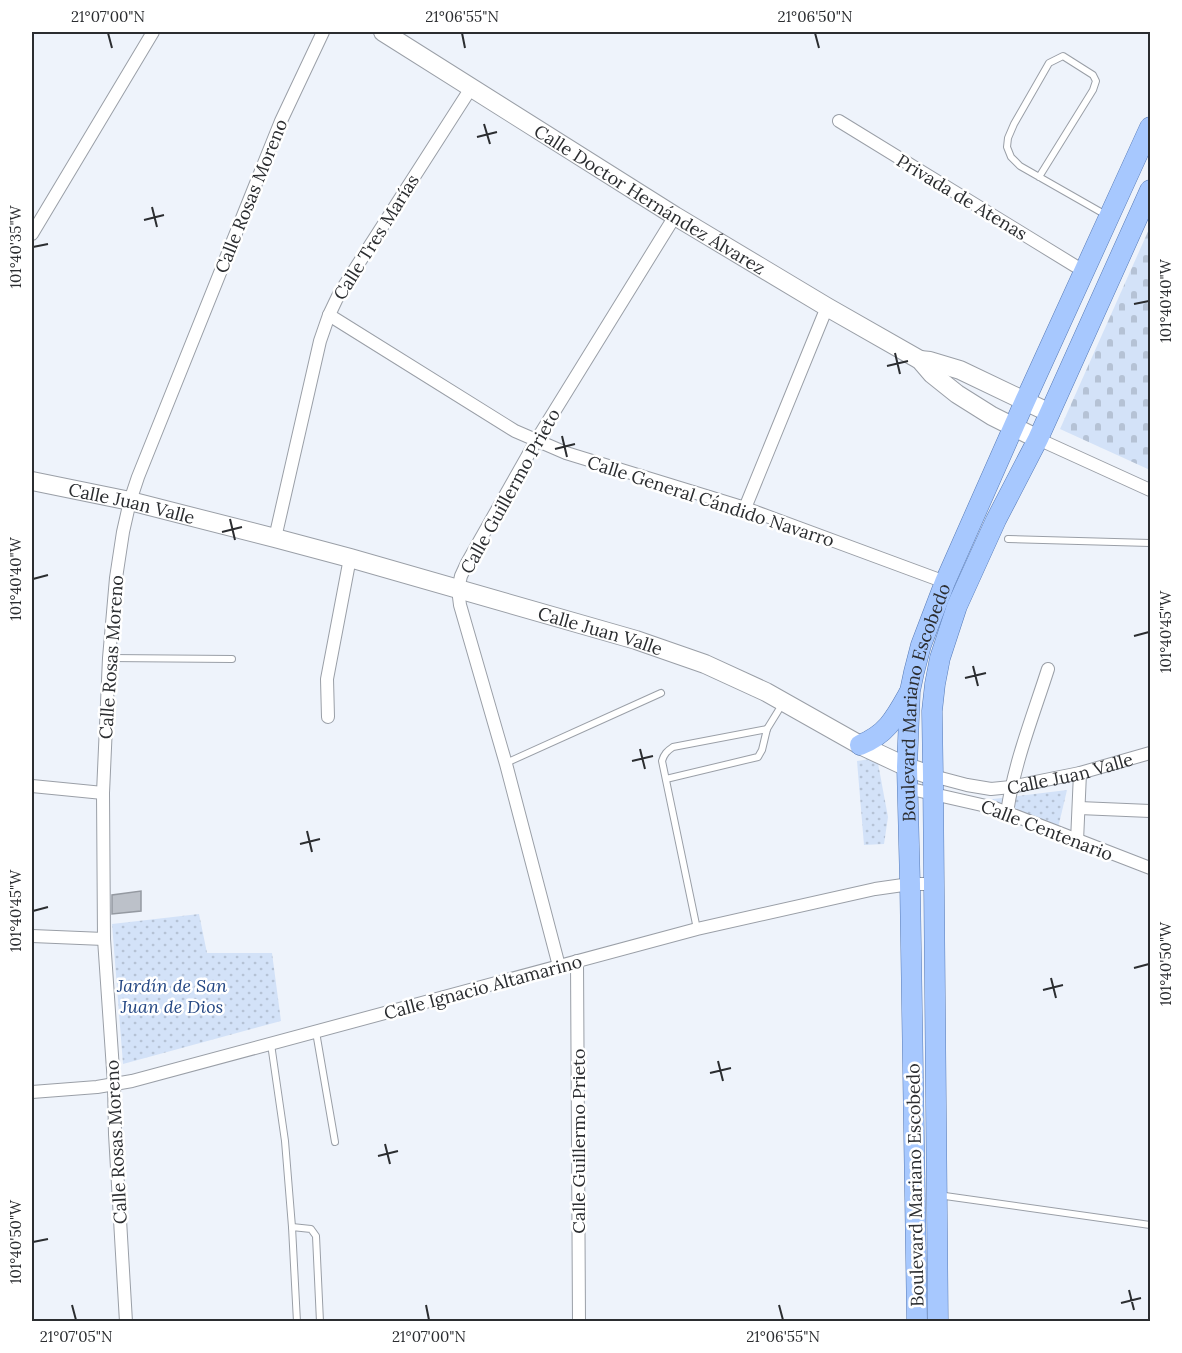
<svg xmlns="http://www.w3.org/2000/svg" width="1182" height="1353" font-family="Lora,serif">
	<defs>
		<pattern id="grass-dots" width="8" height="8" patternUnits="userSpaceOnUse" patternTransform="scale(1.5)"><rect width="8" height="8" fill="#d3e2f8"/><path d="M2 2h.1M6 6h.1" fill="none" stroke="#b5c2d5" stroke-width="1.8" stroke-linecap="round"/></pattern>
		<pattern id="cemetery-stones" width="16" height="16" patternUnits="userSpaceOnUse" patternTransform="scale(1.5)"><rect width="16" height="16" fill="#d3e2f8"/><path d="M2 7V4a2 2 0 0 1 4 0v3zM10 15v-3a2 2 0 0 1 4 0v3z" fill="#b5c2d5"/></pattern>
	</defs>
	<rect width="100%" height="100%" fill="#eef3fb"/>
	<!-- grass -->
	<g fill="url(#grass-dots)">
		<path d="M877 758 888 817 884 844 864 845 857 761Z"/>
		<path d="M1067 790 1058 828 985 800Z"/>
		<path d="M199 914 207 953H272L281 1021 123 1064 112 924Z"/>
	</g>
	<!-- cemetery -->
	<path fill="url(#cemetery-stones)" d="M1150 227V470L1060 429Z"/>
	<!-- building -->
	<path fill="#bcc1c9" stroke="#9499a1" stroke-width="1.5" d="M141 891V911L112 914V895Z"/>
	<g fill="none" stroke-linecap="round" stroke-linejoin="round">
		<defs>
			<g id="lane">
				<path d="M1039 177 1093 90 1096 81 1093 75 1063 56 1049 63 1014 124 1008 138 1007 147 1011 157 1020 166 1106 215"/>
				<path d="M1008 539 1150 543"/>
				<path d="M109 658 232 659"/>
				<path d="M506 763 661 693"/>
				<path d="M666 779 758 757 762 750 767 729 783 703"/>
				<path d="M697 929 662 761C664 754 667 751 673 747L767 729"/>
				<path d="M316 1032 335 1142"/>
				<path d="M271 1044 285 1141 292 1227"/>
				<path d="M938 1195 1150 1225"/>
				<path d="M297 1322 292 1227 311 1229 316 1236 320 1322"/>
			</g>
			<g id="street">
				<path d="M839 121 1085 272"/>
				<path d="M32 234 153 32"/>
				<path d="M329 315 515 431 566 453 745 508 945 582"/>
				<path d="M1038 439 1150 490"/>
				<path d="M745 508 827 307"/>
				<path d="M275 538 320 341 329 315 339 294 471 88"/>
				<path d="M328 717 327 679 350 558"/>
				<path id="s1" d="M933 776 967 785 991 789 1011 787 1080 773 1150 753"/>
				<path d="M32 786 103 793"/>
				<path d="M907 788 995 808 1150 868"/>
				<path d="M1079 808 1150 811"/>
				<path d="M1007 813C1014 763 1033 716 1048 669"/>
				<path d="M1077 841 1080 773"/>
				<path d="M32 936 104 939"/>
				<path d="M577 961 579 1322"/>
				<path d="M559 966 506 764 460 605 458 589 461 576 467 563 536 441 675 216"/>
				<path d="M32 1092 97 1087 132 1081 697 929 875 889 910 884H935"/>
				<path d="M126 1322 115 1134 114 1084 104 939 103 793 109 658 116 578 123 532 130 501 138 477 281 121 323 32"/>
			</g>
			<g id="secondary">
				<path id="s2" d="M383 32 675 216 827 307 920 360 932 374 957 394 992 416 1038 439"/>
				<path d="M920 360 930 361 960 370 1050 413"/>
				<path id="s3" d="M32 481 130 501 275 538 350 558 636 640 705 664 766 692 860 745 907 767 933 776"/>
			</g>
			<g id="primary">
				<path d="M860 745C887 734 895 718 909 693"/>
				<path id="s4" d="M917 1322 910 884 907 767 910 691 914 672 921 645 945 582 1025 401 1150 127"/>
				<path d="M938 1322 933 776 932 711 935 684 940 658 957 606 996 520 1038 439 1150 190"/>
			</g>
		</defs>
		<!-- lane casing -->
		<use href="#lane" stroke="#9a9fa7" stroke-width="8"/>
		<!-- street casing -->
		<use href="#street" stroke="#9a9fa7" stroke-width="14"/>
		<!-- secondary casing -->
		<use href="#secondary" stroke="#9a9fa7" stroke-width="20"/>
		<!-- primary casing -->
		<use href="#primary" stroke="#567ab6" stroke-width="21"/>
		<!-- lane -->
		<use href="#lane" stroke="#fff" stroke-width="6"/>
		<!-- street -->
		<use href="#street" stroke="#fff" stroke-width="12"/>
		<!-- secondary -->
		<use href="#secondary" stroke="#fff" stroke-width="18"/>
		<!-- primary -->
		<use href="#primary" stroke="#a7c8fe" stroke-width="20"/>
	</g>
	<!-- ticks -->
	<path fill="none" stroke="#2b2d30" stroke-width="2" d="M108 33 112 48M462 33 465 48M815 33 819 48M484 124 490 144M477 137 497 132M152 207 157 227M144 220 164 215M33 247 48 244M1134 304 1149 301M895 353 900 374M887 366 908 361M562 436 567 457M555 449 575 444M230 519 235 540M222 532 242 527M33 579 48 575M1134 636 1149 632M973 666 978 686M965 678 986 673M640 749 645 769M632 761 653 756M307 831 312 852M300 844 320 839M33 911 48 907M1134 968 1149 964M1051 978 1056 998M1043 990 1063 985M718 1061 723 1081M710 1073 731 1068M385 1144 390 1164M378 1156 398 1151M33 1242 48 1239M1129 1290 1134 1310M1121 1303 1141 1298M72 1305 76 1320M426 1305 429 1320M779 1305 783 1320"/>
	<g text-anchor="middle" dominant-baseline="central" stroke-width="5" stroke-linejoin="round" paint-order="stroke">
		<!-- street labels -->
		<g font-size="18" fill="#2b2d30" stroke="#fff">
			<text transform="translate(251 196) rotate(-68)">Calle Rosas Moreno</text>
			<text transform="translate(962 197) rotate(31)">Privada de Atenas</text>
			<text stroke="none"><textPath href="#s2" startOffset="315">Calle Doctor Hernández Álvarez</textPath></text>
			<text transform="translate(376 237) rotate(-58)">Calle Tres Marías</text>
			<text transform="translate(510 491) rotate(-61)">Calle Guillermo Prieto</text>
			<text transform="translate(711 501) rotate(18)">Calle General Cándido Navarro</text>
			<text stroke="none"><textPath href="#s3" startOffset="102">Calle Juan Valle</textPath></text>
			<text stroke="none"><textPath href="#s3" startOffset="588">Calle Juan Valle</textPath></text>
			<text transform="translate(111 657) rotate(-86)">Calle Rosas Moreno</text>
			<text stroke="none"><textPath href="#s4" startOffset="622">Boulevard Mariano Escobedo</textPath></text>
			<text stroke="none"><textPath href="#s1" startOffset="140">Calle Juan Valle</textPath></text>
			<text transform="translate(1047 830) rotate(21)">Calle Centenario</text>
			<text transform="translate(483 987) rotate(-15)">Calle Ignacio Altamarino</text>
			<text transform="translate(578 1141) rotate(-90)">Calle Guillermo Prieto</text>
			<text transform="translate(116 1142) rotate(-93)">Calle Rosas Moreno</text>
			<text transform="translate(915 1185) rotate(-91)">Boulevard Mariano Escobedo</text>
		</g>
		<!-- park labels -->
		<g font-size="18" font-style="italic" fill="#244783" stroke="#fff">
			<text x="172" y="985">Jardín de San<tspan x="172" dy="21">Juan de Dios</tspan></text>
		</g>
	</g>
	<!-- border -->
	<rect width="1182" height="1353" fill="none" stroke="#ffffff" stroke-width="66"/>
	<rect x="33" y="33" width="1116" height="1287" fill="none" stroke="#2b2d30" stroke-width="2"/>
	<g font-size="15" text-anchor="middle" fill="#2b2d30">
		<text x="108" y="22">21°07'00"N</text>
		<text x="462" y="22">21°06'55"N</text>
		<text x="815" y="22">21°06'50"N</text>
		<text transform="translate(16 247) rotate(-90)" y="5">101°40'35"W</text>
		<text transform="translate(1166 301) rotate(-90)" y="5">101°40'40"W</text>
		<text transform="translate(16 579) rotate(-90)" y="5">101°40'40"W</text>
		<text transform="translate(1166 632) rotate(-90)" y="5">101°40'45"W</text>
		<text transform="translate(16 911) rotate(-90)" y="5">101°40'45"W</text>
		<text transform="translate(1166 964) rotate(-90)" y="5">101°40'50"W</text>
		<text transform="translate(16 1242) rotate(-90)" y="5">101°40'50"W</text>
		<text x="76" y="1342">21°07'05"N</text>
		<text x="429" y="1342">21°07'00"N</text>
		<text x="783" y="1342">21°06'55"N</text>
	</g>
</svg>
